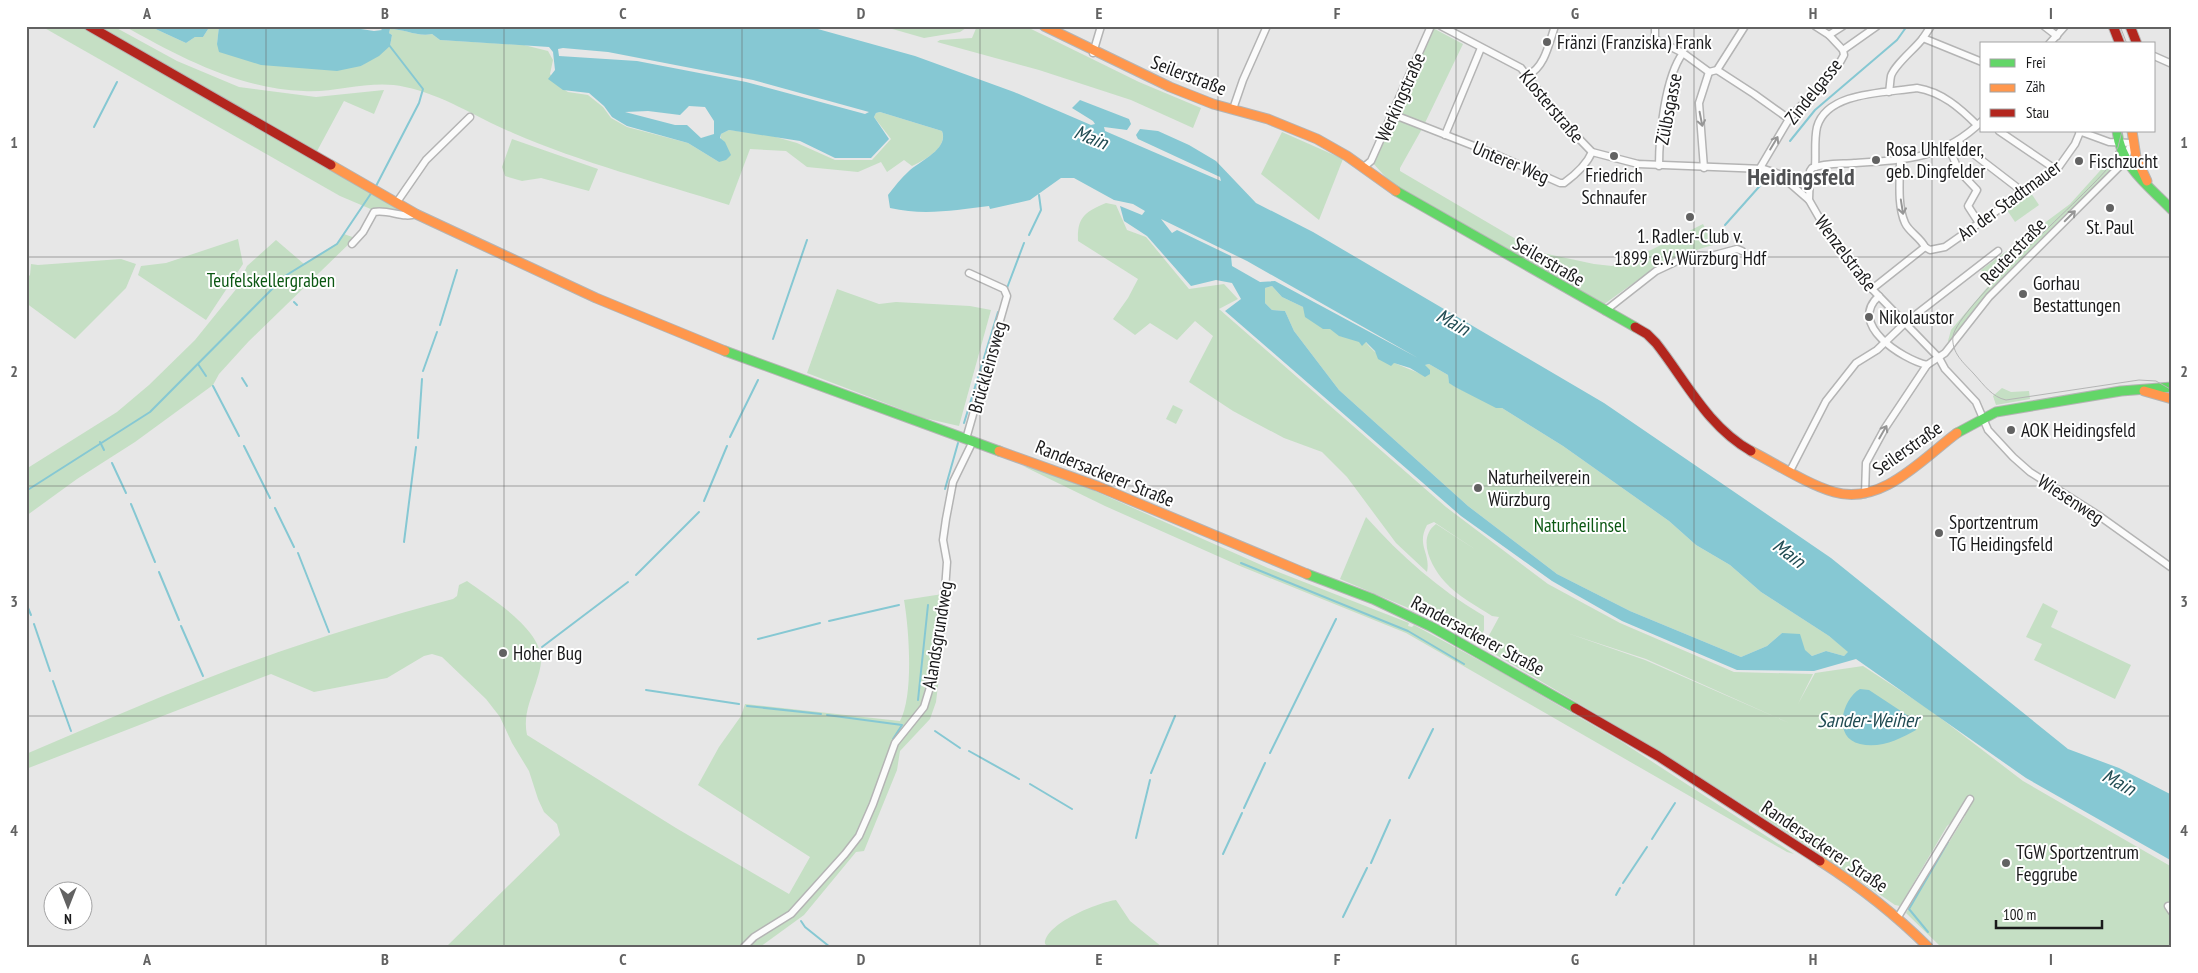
<svg xmlns="http://www.w3.org/2000/svg" width="2198" height="973" font-family="'PT Sans Narrow',sans-serif">
	<rect width="100%" height="100%" fill="#e7e7e7"/>
	<!-- green -->
	<g fill="#c5dfc4" fill-rule="evenodd">
		<path d="M41 26H84L182 80 406 211 403 213 373 210 340 196Z"/>
		<path d="M97 26H113L177 61 239 87 316 97 384 90 374 114 344 101 316 153 209 89Z"/>
		<path d="M124 26H149L186 43 195 37H203L210 26H219L217 44 361 66 390 46 392 35 389 33 390 29C404 29 418 37 432 34L440 40 524 45 548 51 553 60 550 74 560 87 568 92 588 95 603 107 611 118 627 127 688 143 719 162 721 134 729 130 769 135 797 143 835 160H872L891 139 874 117 876 113 880 112 942 131C948 148 925 160 912 166L904 160 887 172 881 162 858 172 807 167 786 151 750 149 729 205C657 182 582 163 513 133 477 118 444 95 405 87 372 79 337 93 304 91 237 88 182 58 124 26Z"/>
		<path d="M882 26H969L960 32 924 38Z"/>
		<path d="M977 26H1025L1139 82 1201 108 1193 128 1131 100 1039 70 937 42 940 40 972 38Z"/>
		<path d="M1431 27 1463 44 1423 127 1400 168V171L1538 252 1594 264 1612 266 1639 256 1703 224 1713 245C1665 258 1642 277 1603 305L1392 184 1371 161Z"/>
		<path d="M1282 132 1343 159 1319 220 1261 174Z"/>
		<path d="M512 139 598 169 589 191 541 178 522 181 505 176 502 167Z"/>
		<path d="M2107 163 2116 167 2030 254 1950 343 1948 341 1951 330 1990 284 1981 270 2070 204Z"/>
		<path d="M2031 193 2039 205 2015 222 2007 210Z"/>
		<path d="M1106 203 1116 205 1127 230 1146 237 1189 289 1224 284 1238 299 1219 309 1446 507 1548 584 1620 623 1734 672 1813 674 1798 704 1815 673 1863 666 1930 710 2023 781 2172 867V947H1941L1906 913 1965 816 1958 817 1947 826 1900 906 1895 905C1764 814 1629 732 1491 652L1486 641 1499 617 1492 616C1477 606 1457 596 1445 582 1432 568 1416 539 1436 524L1476 550 1434 522 1427 525C1416 546 1431 553 1427 572L1396 543 1347 477 1322 452 1284 438 1233 411 1189 382 1213 336 1195 321 1177 340 1150 323 1135 335 1113 319 1128 298 1138 279 1078 241C1077 217 1085 212 1106 203ZM1567 633 1646 659 1789 723 1645 660Z"/>
		<path d="M344 234 355 238 249 341 219 374 213 385 135 442 77 479 26 516V469L117 412 149 385 195 340 237 288 247 266 276 240 304 264 337 243Z"/>
		<path d="M238 239 243 264 206 320 138 275 141 266 166 263Z"/>
		<path d="M121 259 136 264 126 288 75 339 26 303V279L30 275 31 264 38 265Z"/>
		<path d="M1272 286 1282 297 1303 307 1340 336 1365 341C1378 361 1406 366 1425 376V365L1429 364 1448 375 1449 382 1455 387 1502 408 1563 446 1669 521 1696 545 1730 565 1761 592 1829 636 1849 652 1844 656 1826 651 1812 656 1782 633 1767 646 1741 657 1630 611 1557 574 1468 506 1339 390 1294 331 1285 311 1272 310 1265 303V288Z"/>
		<path d="M837 289 879 304 896 302 970 306 991 310 959 426 924 418 807 373Z"/>
		<path d="M2002 388 2011 392 2029 391 2030 399 1996 405 1993 396Z"/>
		<path d="M1173 405 1183 410 1176 424 1166 419Z"/>
		<path d="M1023 466 1036 469 1095 491 1268 568 1409 623 1408 626 1412 627 1414 625 1499 671 1622 742 1794 854 1787 852 1406 633 1240 566 1105 506Z"/>
		<path d="M1366 517C1401 556 1438 589 1484 616V630L1479 643 1413 610 1340 579Z"/>
		<path d="M467 581C489 597 542 629 541 660 541 668 538 676 536 683 530 701 523 716 527 735L676 828 789 894 810 857 698 785 719 747 741 716 745 704 900 721C914 695 909 629 904 600L949 593 936 702 930 719 900 751 897 770 864 851 856 852 804 915 760 947H446L560 835 557 824 544 812 538 799 529 771 512 743 500 717 486 699 442 657 432 654 424 656 387 678 314 692 271 674 26 769V754C87 728 147 702 208 678 288 647 370 621 453 599L457 596 459 585Z"/>
		<path d="M2043 603 2058 611 2051 627 2131 665 2115 699 2034 660 2042 644 2026 637Z"/>
		<path d="M1116 900 1130 921 1162 947H1049L1045 944C1044 924 1099 902 1116 900Z"/>
	</g>
	<!-- water -->
	<g fill="#86c8d3" fill-rule="evenodd">
		<path d="M149 26H210L203 37H195L186 43Z"/>
		<path d="M219 26H341L374 31 382 30 378 26H807L915 56 1014 92 1091 125 1095 124 1093 121 1072 108 1080 100 1129 119 1131 124 1127 130 1104 127 1105 131 1221 181 1220 177 1138 139 1136 135 1140 129 1158 131 1189 145 1216 161 1256 203 1313 232 1604 403 1831 558 2068 749 2119 768 2172 795V861L2026 778 1856 659 1814 671 1737 670 1622 621 1552 581 1461 516 1225 311 1241 299 1232 283 1216 280 1191 286 1147 236 1124 221 1120 206 1142 215 1145 211 1133 204 1114 200 1074 178H1061L1030 200 990 209 989 206C955 210 925 216 890 208L888 195C895 186 901 178 909 171 920 161 949 149 942 131L880 112 876 113 874 117 889 139 871 158H835L800 141 729 130 721 134 720 138 725 142 731 155 726 160 719 162 688 143 627 126 612 117 604 106 589 93 563 90 548 79 555 70 553 52 549 47 440 40 432 34C418 37 404 29 390 29L389 33 392 35 390 46 379 56 361 66 337 71 261 65 219 52 217 44ZM563 48 608 52 753 80 869 112 865 114 746 82 637 61 559 56 558 49ZM689 106 705 107 714 121V134L701 138 687 125H675L625 112 648 111 680 115ZM1161 219 1247 261 1418 358 1275 281 1260 282 1232 266 1231 256 1177 230 1172 233ZM1272 286 1282 297 1303 307 1305 317 1323 329H1330L1339 336 1359 342 1362 346 1366 342 1375 351 1378 359 1391 366 1394 363 1410 368 1425 377 1430 374V370L1425 365 1429 364 1448 375 1449 383 1455 387 1496 408H1502L1563 446 1669 521 1696 545 1730 565 1761 592 1829 636 1848 652 1844 656 1826 651 1812 656 1805 650 1800 634 1782 633 1767 646 1741 657 1630 611 1557 574 1468 506 1339 390 1294 331 1285 311 1272 310 1265 303V288Z"/>
		<path d="M1860 689 1869 690 1913 719 1916 730C1900 739 1880 749 1860 744 1833 738 1841 700 1860 689Z"/>
	</g>
	<g fill="none" stroke-linecap="round" stroke-linejoin="round">
		<!-- stream -->
		<g stroke="#86c8d3" stroke-width="2">
			<path d="M94 127 117 82"/>
			<path d="M1790 141 1815 110 1897 40 1907 26"/>
			<path d="M375 188 419 103 423 89 389 45"/>
			<path d="M1725 225 1766 179"/>
			<path d="M1029 235 1041 210 1039 195"/>
			<path d="M1007 288 1024 243"/>
			<path d="M294 302 297 305"/>
			<path d="M440 325 457 270"/>
			<path d="M773 339 807 240"/>
			<path d="M198 364 206 376"/>
			<path d="M423 371 437 332"/>
			<path d="M242 378 247 386"/>
			<path d="M213 386 239 436"/>
			<path d="M964 423 998 312"/>
			<path d="M730 437 758 380"/>
			<path d="M418 438 422 379"/>
			<path d="M100 442 104 450"/>
			<path d="M244 446 270 498"/>
			<path d="M112 463 126 493"/>
			<path d="M945 489 958 443"/>
			<path d="M26 491 150 412 285 276 337 244 372 192"/>
			<path d="M704 501 727 446"/>
			<path d="M131 504 155 562"/>
			<path d="M275 508 294 547"/>
			<path d="M404 542 416 447"/>
			<path d="M298 553 329 632"/>
			<path d="M1241 563 1408 631 1464 664"/>
			<path d="M159 572 179 620"/>
			<path d="M636 575 699 512"/>
			<path d="M26 603 31 615"/>
			<path d="M829 621 899 605"/>
			<path d="M34 624 50 671"/>
			<path d="M181 626 203 676"/>
			<path d="M758 639 820 623"/>
			<path d="M542 647 628 582"/>
			<path d="M53 681 71 731"/>
			<path d="M646 690 739 704"/>
			<path d="M918 700 928 605"/>
			<path d="M747 706 821 714"/>
			<path d="M827 715 902 725 893 739"/>
			<path d="M935 731 960 748"/>
			<path d="M969 751 1019 779"/>
			<path d="M1270 753 1336 619"/>
			<path d="M1151 773 1175 716"/>
			<path d="M1409 778 1433 729"/>
			<path d="M1030 784 1072 809"/>
			<path d="M1244 808 1265 763"/>
			<path d="M1136 838 1150 780"/>
			<path d="M1652 839 1675 803"/>
			<path d="M1223 854 1242 813"/>
			<path d="M1371 863 1390 820"/>
			<path d="M1623 883 1647 847"/>
			<path d="M1616 895 1620 888"/>
			<path d="M1343 917 1367 868"/>
			<path d="M801 921 805 927 830 947"/>
			<path d="M1928 932 1909 909 1948 842"/>
		</g>
		<defs>
			<g id="street">
				<path d="M1441 26 1521 68 1559 118 1592 152 1638 164 1764 169 1779 174 1809 200"/>
				<path d="M1655 26V39L1683 53 1709 72"/>
				<path d="M1815 26 1829 35 1843 50"/>
				<path d="M2044 26 2057 36"/>
				<path d="M1829 35 1843 26"/>
				<path d="M1923 38 1931 26"/>
				<path d="M2049 44 2065 26"/>
				<path d="M1093 53 1101 26"/>
				<path d="M2154 56 2172 64"/>
				<path d="M1717 70 1745 26"/>
				<path d="M1709 72 1717 70 1754 94 1789 119"/>
				<path d="M1528 75C1545 67 1549 43 1555 26"/>
				<path d="M1889 92C1890 87 1890 81 1891 76 1895 64 1915 49 1923 38L1982 62"/>
				<path d="M1233 109 1243 80 1267 26"/>
				<path d="M1392 114 1497 155 1560 183H1564C1575 175 1587 164 1592 152"/>
				<path d="M1982 121C1943 159 1906 160 1854 163 1841 164 1824 163 1812 168L1810 171 1809 200 1832 240 1872 289 1939 358 1945 369 1976 402 1988 430 2013 457 2030 472 2098 515 2172 568"/>
				<path d="M1999 131 2055 169"/>
				<path d="M1445 135 1481 48"/>
				<path d="M1958 142 2023 192"/>
				<path d="M1948 146 1959 171 1977 190 1968 206 1979 223"/>
				<path d="M1900 161C1900 180 1897 205 1905 223 1909 232 1920 237 1925 247"/>
				<path d="M1365 166 1371 161 1431 26"/>
				<path d="M1659 166C1659 136 1665 77 1683 53"/>
				<path d="M1815 167C1816 154 1814 140 1817 127 1827 91 1887 93 1917 88 1942 92 1960 108 1977 125"/>
				<path d="M1704 168 1699 103 1709 72"/>
				<path d="M1760 168 1789 119 1839 64 1844 55 1843 50 1877 26"/>
				<path d="M397 202 426 160 470 117"/>
				<path d="M352 244 363 232 374 212C389 209 403 219 416 214"/>
				<path d="M1925 247 1930 250 1945 247 2058 168 2075 144 2080 132"/>
				<path d="M1872 289 1925 247"/>
				<path d="M1879 296C1847 324 1902 359 1927 365"/>
				<path d="M1605 311 1656 271 1690 255 1711 256 1737 249 1742 251"/>
				<path d="M1927 365 1945 353 1989 297 2125 161 2131 143 2109 142 2079 131"/>
				<path d="M966 439 1007 296 1004 289 969 273"/>
				<path d="M1790 471 1826 401 1856 363 1877 350 1905 323 1998 251"/>
				<path d="M1865 494 1866 463 1885 428 1927 365"/>
				<path d="M2168 906 2172 912"/>
				<path d="M1898 917 1970 799"/>
				<path d="M744 947 754 937 791 914 845 854 859 836 873 804 895 743 924 707 934 674 944 604 947 562 943 540 946 519 953 482 973 441"/>
			</g>
			<g id="fast">
				<path d="M2117 131C2121 167 2149 186 2172 210"/>
				<path d="M1396 191 1635 327"/>
				<path d="M725 351 999 451"/>
				<path d="M1957 433 1996 412 2121 391 2172 387"/>
				<path d="M1307 574 1373 599 1432 627 1575 708"/>
			</g>
			<g id="slow">
				<path d="M1044 26 1170 87 1213 104 1268 119 1317 139 1347 156 1396 191"/>
				<path d="M2132 131 2136 157 2147 181"/>
				<path d="M331 165 416 214 596 298 725 351"/>
				<path d="M2144 391 2172 399"/>
				<path d="M999 451 1097 486 1307 574"/>
				<path d="M1751 451C1776 464 1809 485 1834 492 1882 506 1923 458 1957 433"/>
				<path d="M1820 861C1859 886 1895 914 1928 947"/>
			</g>
			<g id="jam">
				<path d="M89 26 331 165"/>
				<path d="M2113 26 2120 44"/>
				<path d="M2130 26 2137 44"/>
				<path d="M1635 327 1647 334 1656 343C1686 381 1707 426 1751 451"/>
				<path d="M1575 708 1658 756 1820 861"/>
			</g>
		</defs>
		<!-- street casing -->
		<use href="#street" stroke="#b4b4b4" stroke-width="9"/>
		<!-- fast casing -->
		<use href="#fast" stroke="#b4b4b4" stroke-width="11"/>
		<!-- slow casing -->
		<use href="#slow" stroke="#b4b4b4" stroke-width="11"/>
		<!-- jam casing -->
		<use href="#jam" stroke="#b4b4b4" stroke-width="11"/>
		<!-- street -->
		<use href="#street" stroke="#fbfbfb" stroke-width="6"/>
		<!-- fast -->
		<use href="#fast" stroke="#63d668" stroke-width="9"/>
		<!-- slow -->
		<use href="#slow" stroke="#ff974d" stroke-width="9"/>
		<!-- jam -->
		<use href="#jam" stroke="#b3261e" stroke-width="9"/>
		<!-- tram -->
		<g stroke="#b4b5b5" stroke-width="1">
			<path d="M2120 26 2127 44"/>
			<path d="M2122 131 2118 147 2107 169C2080 201 1959 306 1953 336 1951 353 1964 363 1974 374 1984 385 1992 397 2006 400L2139 380 2156 381 2172 390"/>
		</g>
	</g>
	<!-- one-way arrows -->
	<defs><path id="oneway-shaft" d="M-6 0H5M1.5-3L5.5 0L1.5 3" fill="none" stroke-width="1.6" stroke-linecap="round" stroke-linejoin="round" transform="scale(1.25)"/></defs>
	<g stroke="#969696">
		<use href="#oneway-shaft" transform="translate(1701 119) rotate(79)"/>
		<use href="#oneway-shaft" transform="translate(1774 143) rotate(-59)"/>
		<use href="#oneway-shaft" transform="translate(1902 207) rotate(81)"/>
		<use href="#oneway-shaft" transform="translate(2070 216) rotate(-45)"/>
		<use href="#oneway-shaft" transform="translate(1883 432) rotate(-60)"/>
	</g>
	<!-- grid -->
	<path fill="none" stroke="#626262" stroke-width="1" stroke-opacity="0.55" d="M266 26V947M504 26V947M742 26V947M980 26V947M1218 26V947M1456 26V947M1694 26V947M1932 26V947M26 257H2172M26 486H2172M26 716H2172"/>
	<!-- markers -->
	<g fill="#626262" stroke="#fff" stroke-width="2">
		<circle cx="1547" cy="42" r="5"/>
		<circle cx="1614" cy="156" r="5"/>
		<circle cx="1876" cy="160" r="5"/>
		<circle cx="2079" cy="161" r="5"/>
		<circle cx="2110" cy="208" r="5"/>
		<circle cx="1690" cy="217" r="5"/>
		<circle cx="2023" cy="294" r="5"/>
		<circle cx="1869" cy="317" r="5"/>
		<circle cx="2011" cy="430" r="5"/>
		<circle cx="1478" cy="488" r="5"/>
		<circle cx="1939" cy="533" r="5"/>
		<circle cx="503" cy="653" r="5"/>
		<circle cx="2006" cy="863" r="5"/>
	</g>
	<g text-anchor="middle" dominant-baseline="central" stroke-width="4" stroke-linejoin="round" paint-order="stroke">
		<!-- poi labels -->
		<g font-size="19" fill="#1a1a1b" stroke="#fff" text-anchor="start">
			<text x="1557" y="42">Fränzi (Franziska) Frank</text>
			<text x="1886" y="149">Rosa Uhlfelder,<tspan x="1886" dy="22">geb. Dingfelder</tspan></text>
			<text x="2089" y="161">Fischzucht</text>
			<text x="1614" y="175" text-anchor="middle">Friedrich<tspan x="1614" dy="22">Schnaufer</tspan></text>
			<text x="2110" y="227" text-anchor="middle">St. Paul</text>
			<text x="1690" y="236" text-anchor="middle">1. Radler-Club v.<tspan x="1690" dy="22">1899 e.V. Würzburg Hdf</tspan></text>
			<text x="2033" y="283">Gorhau<tspan x="2033" dy="22">Bestattungen</tspan></text>
			<text x="1879" y="317">Nikolaustor</text>
			<text x="2021" y="430">AOK Heidingsfeld</text>
			<text x="1488" y="477">Naturheilverein<tspan x="1488" dy="22">Würzburg</tspan></text>
			<text x="1949" y="522">Sportzentrum<tspan x="1949" dy="22">TG Heidingsfeld</tspan></text>
			<text x="513" y="653">Hoher Bug</text>
			<text x="2016" y="852">TGW Sportzentrum<tspan x="2016" dy="22">Feggrube</tspan></text>
		</g>
		<!-- street labels -->
		<g font-size="19" fill="#1a1a1b" stroke="#fff">
			<text transform="translate(1189 75) rotate(21)">Seilerstraße</text>
			<text transform="translate(1813 91) rotate(-51)">Zindelgasse</text>
			<text transform="translate(1400 97) rotate(-66)">Werkingstraße</text>
			<text transform="translate(1552 106) rotate(50)">Klosterstraße</text>
			<text transform="translate(1668 109) rotate(-79)">Zülbsgasse</text>
			<text transform="translate(1511 162) rotate(23)">Unterer Weg</text>
			<text transform="translate(2009 200) rotate(-36)">An der Stadtmauer</text>
			<text transform="translate(2013 251) rotate(-46)">Reuterstraße</text>
			<text transform="translate(1846 253) rotate(53)">Wenzelstraße</text>
			<text transform="translate(1549 261) rotate(30)">Seilerstraße</text>
			<text transform="translate(987 367) rotate(-74)">Brückleinsweg</text>
			<text transform="translate(1907 448) rotate(-35)">Seilerstraße</text>
			<text transform="translate(1105 473) rotate(22)">Randersackerer Straße</text>
			<text transform="translate(2071 499) rotate(33)">Wiesenweg</text>
			<text transform="translate(937 635) rotate(-81)">Alandsgrundweg</text>
			<text transform="translate(1478 635) rotate(28)">Randersackerer Straße</text>
			<text transform="translate(1825 846) rotate(34)">Randersackerer Straße</text>
		</g>
		<!-- park labels -->
		<g font-size="19" fill="#0b5712" stroke="#fff">
			<text x="271" y="280">Teufelskellergraben</text>
			<text x="1580" y="525">Naturheilinsel</text>
		</g>
		<!-- water labels -->
		<g font-size="20" font-style="italic" fill="#214c53" stroke="#fff">
			<text transform="translate(1091 137) rotate(22)">Main</text>
			<text transform="translate(1453 322) rotate(29)">Main</text>
			<text transform="translate(1789 553) rotate(37)">Main</text>
			<text x="1868" y="720">Sander-Weiher</text>
			<text transform="translate(2119 782) rotate(29)">Main</text>
		</g>
		<!-- district labels -->
		<g font-size="24" font-weight="bold" fill="#505153" stroke="#fff">
			<text x="1801" y="176">Heidingsfeld</text>
		</g>
	</g>
	<!-- border -->
	<rect width="2198" height="973" fill="none" stroke="#ffffff" stroke-width="55"/>
	<!-- legend -->
	<rect x="1980" y="42" width="175" height="90" fill="#ffffff" stroke="#a3a3a4"/>
	<rect x="1990" y="59" width="25" height="8" fill="#63d668" stroke="#a3a3a4"/>
	<text x="2026" y="68" font-size="15" fill="#1a1a1b">Frei</text>
	<rect x="1990" y="84" width="25" height="8" fill="#ff974d" stroke="#a3a3a4"/>
	<text x="2026" y="92" font-size="15" fill="#1a1a1b">Zäh</text>
	<rect x="1990" y="109" width="25" height="8" fill="#b3261e" stroke="#a3a3a4"/>
	<text x="2026" y="118" font-size="15" fill="#1a1a1b">Stau</text>
	<!-- north arrow -->
	<g transform="translate(68 906) rotate(180)"><circle r="24" fill="#ffffff" stroke="#a3a3a4"/>
	<path d="M0-4L9 19L0 12L-9 19Z" fill="#626262"/>
	<text y="-8" font-size="14" font-weight="bold" text-anchor="middle" fill="#1a1a1b">N</text>
	</g>
	<!-- scale -->
	<path d="M1996 920v8h106v-8" fill="none" stroke="#1a1a1b" stroke-width="2.5"/>
	<text x="2003" y="920" font-size="15" fill="#1a1a1b" stroke="#ffffff" stroke-width="4" paint-order="stroke">100 m</text>
	<rect x="28" y="28" width="2142" height="918" fill="none" stroke="#626262" stroke-width="2"/>
	<g font-size="16" text-anchor="middle" font-weight="bold" fill="#626262">
		<text x="147" y="19">A</text>
		<text x="385" y="19">B</text>
		<text x="623" y="19">C</text>
		<text x="861" y="19">D</text>
		<text x="1099" y="19">E</text>
		<text x="1337" y="19">F</text>
		<text x="1575" y="19">G</text>
		<text x="1813" y="19">H</text>
		<text x="2051" y="19">I</text>
		<text x="14" y="148">1</text>
		<text x="2184" y="148">1</text>
		<text x="14" y="377">2</text>
		<text x="2184" y="377">2</text>
		<text x="14" y="607">3</text>
		<text x="2184" y="607">3</text>
		<text x="14" y="836">4</text>
		<text x="2184" y="836">4</text>
		<text x="147" y="965">A</text>
		<text x="385" y="965">B</text>
		<text x="623" y="965">C</text>
		<text x="861" y="965">D</text>
		<text x="1099" y="965">E</text>
		<text x="1337" y="965">F</text>
		<text x="1575" y="965">G</text>
		<text x="1813" y="965">H</text>
		<text x="2051" y="965">I</text>
	</g>
</svg>
